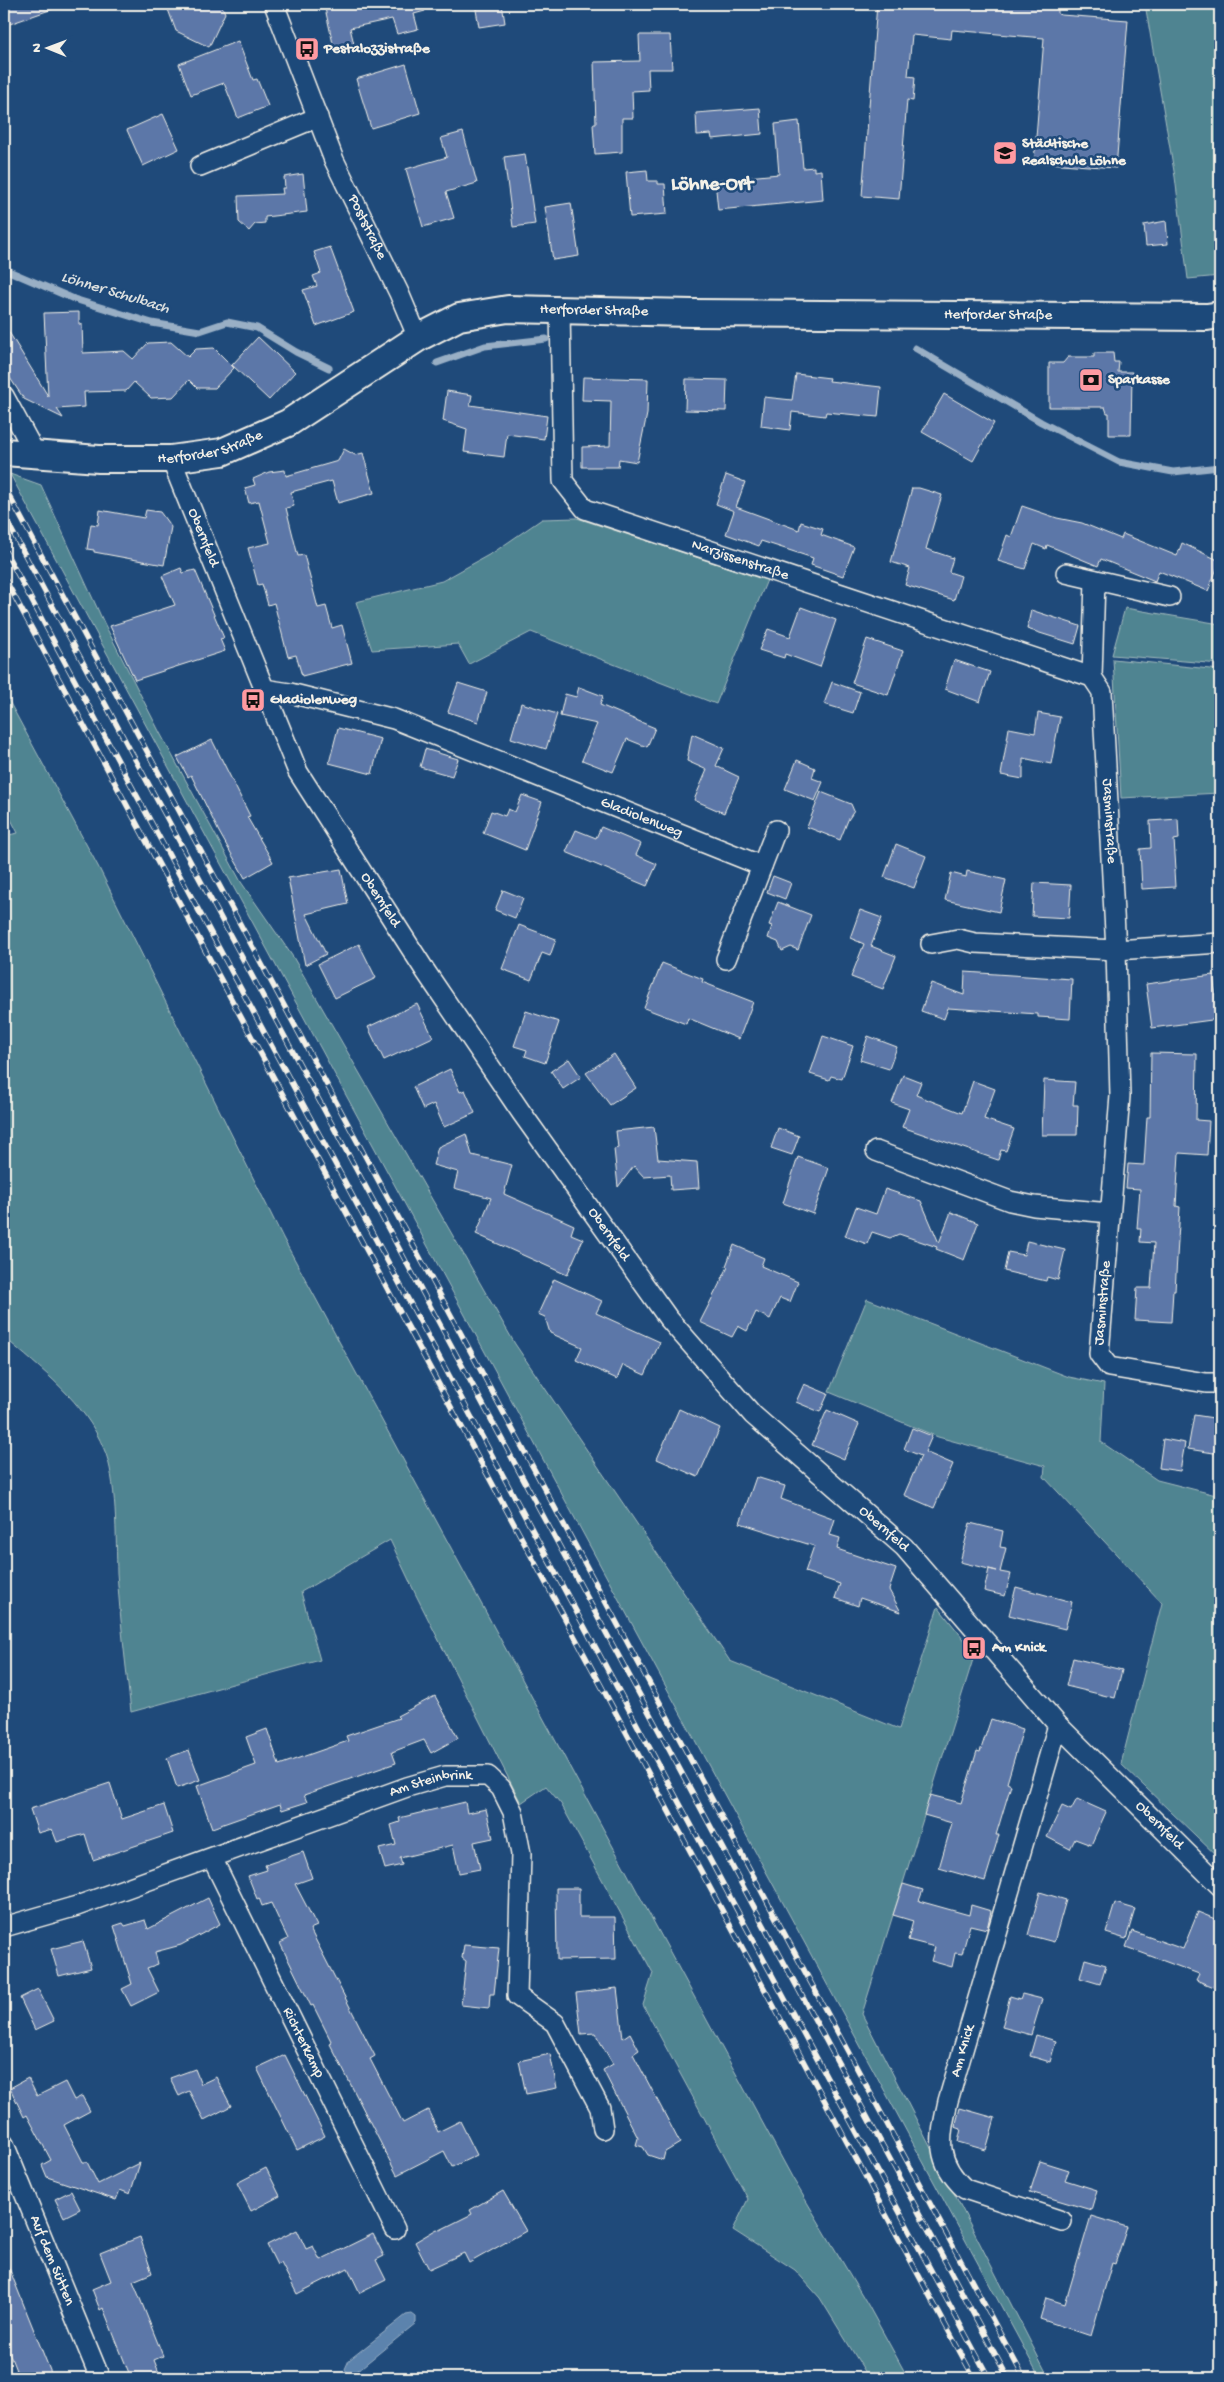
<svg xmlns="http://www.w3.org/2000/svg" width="1224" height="2382" font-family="'Gochi Hand',sans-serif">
	<rect width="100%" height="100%" fill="#1f4a7a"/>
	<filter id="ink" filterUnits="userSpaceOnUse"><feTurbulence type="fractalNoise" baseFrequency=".02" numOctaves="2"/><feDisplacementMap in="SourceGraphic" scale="10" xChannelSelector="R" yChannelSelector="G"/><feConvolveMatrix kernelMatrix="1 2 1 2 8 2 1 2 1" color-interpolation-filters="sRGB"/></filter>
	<g filter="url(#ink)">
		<!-- green -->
		<g fill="#508491" stroke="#a2babc">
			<path d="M1145 4H1220V276L1188 279 1175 177Z"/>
			<path d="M10 474 41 485 104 623 160 733 241 882 293 957 515 1344 730 1661 899 1729 938 1607 975 1653 862 2014 1049 2378H1040Z"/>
			<path d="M577 518 767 580 716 704 531 632 469 664 458 644 372 650 356 602 442 581 494 552 542 519Z"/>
			<path d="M1125 608 1220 624V664L1112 655Z"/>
			<path d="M1113 659 1220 670V793L1121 798Z"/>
			<path d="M4 692 99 868 283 1238 792 2177 868 2305 908 2378H869L820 2298 795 2270 733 2230 748 2199 643 2005 653 1973 561 1804 546 1786 521 1803 416 1595 390 1540 301 1592 320 1660 131 1712C126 1666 120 1619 117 1573 116 1540 117 1477 104 1449 85 1402 41 1369 4 1337V836L18 833 4 806Z"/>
			<path d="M867 1299 1069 1377 1104 1384 1101 1442 1157 1480 1220 1496V1859L1121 1764 1162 1603 1044 1477 1045 1466 938 1437 829 1392Z"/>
		</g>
		<!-- water -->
		<path fill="#5c83ad" stroke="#99afc5" d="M412 2314 416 2317V2323L357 2371 348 2374 345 2369 349 2360 406 2315Z"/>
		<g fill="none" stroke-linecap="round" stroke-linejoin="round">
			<!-- stream -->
			<g stroke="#99afc5" stroke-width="7">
				<path d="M4 269 74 299 152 323 200 331 227 322 257 328 296 352 329 368"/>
				<path d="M915 348 1041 422 1119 462 1173 472 1220 467"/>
				<path d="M437 363 485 346 546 339"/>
			</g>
		</g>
		<!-- building -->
		<g fill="#5c77a8" stroke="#f4f1e8">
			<path d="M4 4H60L61 6 4 26Z"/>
			<path d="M166 4H221L225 13 209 47 176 31Z"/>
			<path d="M324 4H424L425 11 414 14 418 29 397 34 392 19 350 28 354 44 334 48Z"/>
			<path d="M475 4H502L505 23 479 27Z"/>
			<path d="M877 4H1058V14L1061 15 1128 20 1116 168 1034 162 1044 38 952 30 951 39 912 35 908 76 915 77 913 101 907 100 899 199 862 196Z"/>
			<path d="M639 35H670L672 69H648L649 90 632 91 633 118H622V152L595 154 593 124H596L594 62 640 61Z"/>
			<path d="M238 41 253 80 257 79 268 106 238 118 224 83 191 95 179 64Z"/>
			<path d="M406 64 420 113 371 128 356 79Z"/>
			<path d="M760 108 762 134 712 139 711 134 697 135 696 113Z"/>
			<path d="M163 114 179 149 143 166 127 130Z"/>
			<path d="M799 121 803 168 814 167V171L821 170 823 200 718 210 715 180 779 174 775 124Z"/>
			<path d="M463 132 477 183 446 192 454 218 423 227 406 169 447 157 441 138Z"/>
			<path d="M525 154 535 224 513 227 504 157Z"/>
			<path d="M647 170 648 181H658V184H665L667 214 630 217 626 172Z"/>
			<path d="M303 174 307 212 265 217V223L255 224 249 231 239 222 238 196 283 194 282 188H285L284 177Z"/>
			<path d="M571 203 579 256 553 260 545 207Z"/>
			<path d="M1166 221 1168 244 1146 246 1144 225Z"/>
			<path d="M330 247 354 312 316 326 303 290 317 286 313 276 321 273 314 252Z"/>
			<path d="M79 312V324H82L83 353 124 351 133 359 148 343 171 342 188 357 196 349 214 348 234 368 215 388H197L189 380 173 397 151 398 134 382 126 391 84 392 85 407 57 409 63 418 24 399 4 369V324L48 396 44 313Z"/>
			<path d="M258 337 295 372 269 400 232 365Z"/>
			<path d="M1094 353H1113L1114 362H1119L1118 372H1132L1131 435H1109V413H1107L1105 407H1049V363H1063L1068 357H1094Z"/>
			<path d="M796 374 830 378 829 381 881 387 878 417 826 412 825 416 792 412 790 430 761 426 764 397 792 400Z"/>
			<path d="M583 377 648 379 647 414 637 462 619 459 618 467H582V447L610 446 611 401 582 400Z"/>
			<path d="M686 379 727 380 726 411 685 410Z"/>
			<path d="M447 391 472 395 470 405 547 416 544 439 507 434 504 457 464 452 467 429 443 421Z"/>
			<path d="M944 394 994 423 973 461 922 432Z"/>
			<path d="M344 449 355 455 363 453 374 493 338 503 332 481 291 492 294 506 286 508 298 556 304 555 318 608 326 606 332 628 342 625 352 663 302 676 296 655 288 657 274 603 268 605 262 584 258 585 248 548 270 543 259 501 249 503 245 488 255 485 253 479 269 472 285 470 286 476 338 461Z"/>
			<path d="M726 475 745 482 736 507 799 530 801 522 823 529 821 535 854 547 843 576 811 565 813 558 761 541 759 546 726 534 734 511 716 504Z"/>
			<path d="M912 488H919L942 495 926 549 953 558 949 572 961 576 954 600 905 585 910 568 891 562Z"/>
			<path d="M1022 506 1057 518 1082 523 1121 539 1123 534 1177 556 1182 543 1220 561 1208 591 1159 571 1155 581 1101 559 1098 566 1047 545 1046 549 1034 544 1025 569 998 561 1007 535 1011 537Z"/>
			<path d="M100 510 144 518 146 510 160 512 171 527 164 565 94 552V550L87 549 91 524 98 525Z"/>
			<path d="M181 568 183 573 195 570 224 638 220 639 225 651 135 680 110 626 175 605 162 576Z"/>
			<path d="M801 607 836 620 820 667 785 654 784 658 759 650 768 629 790 637Z"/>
			<path d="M1031 610 1080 626 1075 644 1027 629Z"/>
			<path d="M867 639 903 651 888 695 852 683Z"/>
			<path d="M954 660 990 672 980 702 945 689Z"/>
			<path d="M832 682 860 692 853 713 824 704Z"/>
			<path d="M458 683 487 692 478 722 448 712Z"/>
			<path d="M579 687 603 696 600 705 655 728 647 747 627 739 613 772 582 760 597 724 560 716 565 694 576 697Z"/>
			<path d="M521 703 557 714 546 749 511 738Z"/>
			<path d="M1038 713 1060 717 1051 764 1023 758V779L1001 775 1009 728 1035 733Z"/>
			<path d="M338 728 381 739 372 774 329 763Z"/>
			<path d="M692 734 724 748 716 766 739 777 724 813 694 800 707 770 687 761Z"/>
			<path d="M212 740 250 816 247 817 273 862 245 878 219 832 191 775 188 777 177 757Z"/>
			<path d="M425 749 458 759 452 776 420 767Z"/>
			<path d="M797 760 815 768 812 778 823 782 815 801 785 789Z"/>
			<path d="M821 792 851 804 854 811 848 820 840 840 807 827Z"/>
			<path d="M522 795 542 802 525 850 483 833 491 811 505 816 508 809 515 812Z"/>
			<path d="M1178 819 1179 839 1174 840 1176 869 1174 870 1175 887 1142 889 1140 849 1151 848 1150 821Z"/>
			<path d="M601 827 641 844 636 855 657 864 647 886 566 852 576 830 596 838Z"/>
			<path d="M896 844 926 856 914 888 884 877Z"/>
			<path d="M341 869 348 904 306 914 326 954 305 965 288 878Z"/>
			<path d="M967 871 1006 880 999 912 945 900 951 873 966 877Z"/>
			<path d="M773 876 791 883 785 899 767 892Z"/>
			<path d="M1034 883 1071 885 1069 918 1032 916Z"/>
			<path d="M503 890 523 898 515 918 495 910Z"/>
			<path d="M778 902 811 915 798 950 791 947 782 951 778 942 768 938 772 926 769 925Z"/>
			<path d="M860 910 882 918 871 946 896 956 883 989 851 977 864 944 850 938Z"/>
			<path d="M519 925 556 939 550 956 542 953 531 980 502 969Z"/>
			<path d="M359 944 376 978 335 998 318 964Z"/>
			<path d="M662 963 703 979 702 982 753 1002 739 1039 688 1018 686 1024 644 1008Z"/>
			<path d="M965 972 1072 979 1070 1019 1038 1017V1014L948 1008 944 1019 921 1011 931 983 964 995Z"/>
			<path d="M1213 975 1219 1019 1152 1028 1146 984Z"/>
			<path d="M417 1004 433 1037 384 1060 368 1027Z"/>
			<path d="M526 1011 559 1022 545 1063 525 1056 527 1050 514 1046Z"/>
			<path d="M823 1036 853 1046 842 1079 831 1076 829 1080 810 1074Z"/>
			<path d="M868 1036 897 1047 889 1069 860 1060Z"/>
			<path d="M1151 1053 1197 1054 1196 1120 1209 1121 1207 1155 1179 1153 1176 1206 1180 1207 1175 1291H1173L1171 1322 1135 1320 1137 1288H1151L1154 1243 1140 1242 1141 1228H1137L1140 1189 1126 1188 1128 1164 1144 1165 1147 1117H1150Z"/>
			<path d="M614 1054 636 1088 610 1105 586 1073Z"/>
			<path d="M569 1059 581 1077 563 1089 551 1071Z"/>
			<path d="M450 1069 460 1092 465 1090 475 1113 444 1127 434 1104 423 1109 413 1087Z"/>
			<path d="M903 1075 921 1082 916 1095 962 1113 973 1081 995 1089 984 1119 1014 1129 1006 1151 1001 1150 998 1160 902 1127 909 1109 892 1103Z"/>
			<path d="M1044 1080 1075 1082 1073 1105H1078L1077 1135H1042Z"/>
			<path d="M654 1127 658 1159 697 1162 699 1188 671 1190 670 1175 644 1177 634 1166 618 1187 614 1149 618 1148 616 1131Z"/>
			<path d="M778 1128 799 1136 792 1155 771 1148Z"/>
			<path d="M466 1134 472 1155 512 1165 504 1194 574 1225 571 1234 583 1239 567 1275 476 1234 491 1198 454 1188 458 1172 433 1165 438 1147Z"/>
			<path d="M798 1157 829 1168 813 1214 783 1203Z"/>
			<path d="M885 1189 921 1201 939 1243 951 1212 978 1223 964 1260 936 1249 937 1247 899 1234 890 1238 872 1232 867 1244 845 1236 856 1207 876 1214Z"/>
			<path d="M1027 1241 1065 1250 1058 1280 1047 1277 1046 1281 1004 1271 1008 1252 1024 1255Z"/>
			<path d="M734 1245 764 1258 761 1266 798 1282 790 1302 780 1298 770 1319 756 1312 747 1331 738 1326 732 1337 700 1322 728 1267 726 1266Z"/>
			<path d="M554 1279 602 1301 596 1313 660 1342 645 1375 623 1365 617 1379 576 1360 582 1347 550 1333 545 1317 538 1314Z"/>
			<path d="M804 1384 828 1394 820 1412 796 1402Z"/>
			<path d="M679 1409 720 1428 698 1477 657 1459Z"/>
			<path d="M827 1410 859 1424 844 1459 812 1445Z"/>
			<path d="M1194 1415 1220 1419V1454L1188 1449Z"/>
			<path d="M912 1428 932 1436 925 1452 953 1464 934 1508 904 1495 921 1456 904 1449Z"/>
			<path d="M1163 1439 1185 1443 1180 1471 1159 1468Z"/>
			<path d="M756 1477 785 1486 781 1499 835 1519 830 1535 840 1538 837 1549 896 1569 889 1590 901 1612 860 1598 858 1606 835 1598 840 1584 805 1572 814 1546 740 1523Z"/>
			<path d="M970 1523 1003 1531 1000 1547 1006 1548 1000 1572 1011 1574 1005 1596 984 1591 989 1569 997 1571 960 1562Z"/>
			<path d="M1016 1587 1072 1602 1065 1629 1009 1615Z"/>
			<path d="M1073 1658 1122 1670 1115 1698 1066 1686Z"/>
			<path d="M435 1696 458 1738 431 1753 424 1740 392 1752 396 1763 304 1795 307 1802 282 1810 280 1804 212 1828 197 1786 256 1765 246 1737 267 1729 279 1765 348 1741 346 1736 399 1718 397 1716Z"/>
			<path d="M991 1719 1023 1729 1007 1783 1011 1785 996 1835H999L985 1881 939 1868 952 1823 924 1815 930 1795 961 1803 977 1751 980 1752Z"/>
			<path d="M189 1750 200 1780 177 1788 167 1758Z"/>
			<path d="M110 1783 122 1819 164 1805 173 1833 93 1860 85 1834 57 1842 52 1829 38 1833 30 1809Z"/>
			<path d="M1077 1799 1106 1812 1091 1845 1075 1839 1070 1849 1047 1837 1062 1806 1071 1810Z"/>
			<path d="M465 1802 467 1813 486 1809 493 1838 474 1842 480 1869 459 1873 453 1845 400 1858 402 1865 385 1869 379 1849 396 1845 391 1825 400 1822 399 1818Z"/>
			<path d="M303 1852 312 1878 295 1884 317 1926 310 1929 375 2056 370 2059 403 2123 428 2110 438 2132 460 2121 477 2155 452 2167 444 2151 397 2175 330 2044 332 2043 313 2005 311 2006 280 1943 288 1939 271 1903 262 1906 259 1898 257 1899 248 1876 267 1870 265 1865Z"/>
			<path d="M903 1884 923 1890 919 1901 969 1915 971 1905 991 1911 987 1929 970 1925 962 1954 955 1953 952 1967 931 1961 935 1947 908 1940 913 1921 893 1915Z"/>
			<path d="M556 1888H579V1917H615L616 1959 557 1960Z"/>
			<path d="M1040 1892 1066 1900 1054 1942 1028 1935Z"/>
			<path d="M208 1898 220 1924 181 1945 155 1952 158 1964 147 1968 159 1992 131 2006 122 1989 132 1984 114 1926 123 1923 125 1926 145 1920 148 1929Z"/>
			<path d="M1115 1903 1135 1909 1126 1939 1106 1933Z"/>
			<path d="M1198 1912 1220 1921V1970L1213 1987 1196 1980 1199 1974 1126 1947 1132 1931 1183 1949Z"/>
			<path d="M83 1941 91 1968 59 1976 51 1949Z"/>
			<path d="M464 1945 499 1948 494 1994H490L489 2008 461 2005 466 1961 462 1958Z"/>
			<path d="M1085 1959 1106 1965 1100 1984 1080 1978Z"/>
			<path d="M617 1988 623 2038 630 2033 639 2050 633 2054 680 2143 665 2152 663 2160 648 2155 643 2147 636 2145 638 2138 603 2070 613 2064 595 2033 581 2034 576 1993Z"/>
			<path d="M38 1989 54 2021 35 2030 20 1998Z"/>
			<path d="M1022 1994 1042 1999 1031 2035 1002 2027 1010 1996 1020 1999Z"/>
			<path d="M1036 2035 1056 2041 1050 2062 1030 2056Z"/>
			<path d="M550 2054 557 2088 526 2094 519 2061Z"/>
			<path d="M285 2055 325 2136 297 2150 257 2068Z"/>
			<path d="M195 2069 201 2084 216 2077 231 2106 204 2120 189 2091 179 2096 170 2078Z"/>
			<path d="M28 2078 37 2096 65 2082 74 2100 82 2096 90 2111 64 2125 83 2162H87L98 2184 140 2163 130 2194 120 2190 116 2200 47 2177 42 2165 51 2160 27 2115 24 2117 10 2088Z"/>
			<path d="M960 2108 995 2118 986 2150 958 2142 961 2129 955 2127Z"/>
			<path d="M1040 2161 1069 2170 1065 2180 1097 2190 1091 2210 1030 2192Z"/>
			<path d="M266 2168 280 2196 251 2211 237 2183Z"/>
			<path d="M71 2191 80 2209 64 2217 55 2199Z"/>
			<path d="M503 2191 526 2231 469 2263 464 2253 429 2269 415 2242 437 2229 440 2230 472 2214 470 2210Z"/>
			<path d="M1091 2216 1127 2227 1115 2264 1112 2263 1091 2336 1040 2319 1046 2298 1065 2304Z"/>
			<path d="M297 2230 306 2249 313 2246 320 2260 373 2234 384 2256 376 2260 386 2280 360 2293 348 2268 297 2294 281 2263 277 2265 267 2245Z"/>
			<path d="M140 2237 152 2273 133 2281 163 2356 154 2360 161 2378H131L103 2308 100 2310 92 2289 111 2281 100 2253Z"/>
			<path d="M4 2258H5L53 2378H19L4 2340Z"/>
		</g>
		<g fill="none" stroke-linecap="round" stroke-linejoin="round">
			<defs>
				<g id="street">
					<path id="s1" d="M274 4 334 160 399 293 418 338"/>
					<path d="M200 166 318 117"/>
					<path id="s2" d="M560 309 563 481 585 509 1092 677 1102 692 1116 950 1120 1096 1099 1354 1109 1367 1206 1383H1220"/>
					<path d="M4 396 36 455"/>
					<path id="s3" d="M171 459 298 772 426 972 521 1112 668 1318 753 1415 904 1547 1058 1725 1220 1886"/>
					<path d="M1066 573 1170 597"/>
					<path d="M1092 677 1095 580"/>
					<path id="s4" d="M264 689 290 693 394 719 762 866"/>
					<path d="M931 944 958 939 975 943 1116 950 1220 943"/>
					<path d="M726 959 776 830"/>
					<path d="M876 1151 1010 1201 1034 1206 1110 1213"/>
					<path d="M1058 1725 948 2101C940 2138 934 2160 965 2189L1062 2221"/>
					<path id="s5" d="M212 1858 395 2229"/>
					<path id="s6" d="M4 1927 77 1906 407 1787 445 1776H488L501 1788 513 1812 521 1854 517 1996 555 2023 600 2108 603 2129"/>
					<path id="s7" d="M4 2144 100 2378"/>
				</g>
				<g id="secondary">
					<path id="s8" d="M4 452 99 459H171L222 452 288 423 418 338 459 317 508 309 692 313 1207 317 1220 315"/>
				</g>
			</defs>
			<!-- street casing -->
			<use href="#street" stroke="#f4f1e8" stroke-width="22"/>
			<!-- secondary casing -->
			<use href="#secondary" stroke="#f4f1e8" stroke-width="30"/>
			<!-- street -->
			<use href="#street" stroke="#1f4a7a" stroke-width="19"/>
			<!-- secondary -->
			<use href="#secondary" stroke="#1f4a7a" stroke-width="26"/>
			<defs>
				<g id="rail">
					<path d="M4 486 1024 2378"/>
					<path d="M4 516 1008 2378"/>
					<path d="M4 549 989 2378"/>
					<path d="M4 577 974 2378"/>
				</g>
			</defs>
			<!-- rail casing -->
			<use href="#rail" stroke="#f4f1e8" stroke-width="5.5"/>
			<!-- rail -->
			<use href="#rail" stroke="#1f4a7a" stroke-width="4" stroke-dasharray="11" stroke-linecap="butt"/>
		</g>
	</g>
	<!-- icons -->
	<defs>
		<symbol id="bus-square" viewBox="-11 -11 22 22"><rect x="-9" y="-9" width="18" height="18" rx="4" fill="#ff9aa2" stroke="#1f4a7a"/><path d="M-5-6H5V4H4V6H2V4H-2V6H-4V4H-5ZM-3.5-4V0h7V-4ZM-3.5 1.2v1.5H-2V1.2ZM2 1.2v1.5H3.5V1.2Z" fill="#111"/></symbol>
		<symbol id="school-square" viewBox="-11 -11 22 22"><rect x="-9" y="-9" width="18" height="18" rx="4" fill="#ff9aa2" stroke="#1f4a7a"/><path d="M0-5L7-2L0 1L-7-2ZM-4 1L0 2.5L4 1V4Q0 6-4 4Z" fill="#111"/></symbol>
		<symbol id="bank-square" viewBox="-11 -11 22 22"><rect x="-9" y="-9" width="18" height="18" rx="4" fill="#ff9aa2" stroke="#1f4a7a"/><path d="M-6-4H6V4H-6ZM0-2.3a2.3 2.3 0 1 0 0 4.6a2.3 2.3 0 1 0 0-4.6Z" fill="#111"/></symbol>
	</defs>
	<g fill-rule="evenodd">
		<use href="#bus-square" x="293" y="35" width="28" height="28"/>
		<use href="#school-square" x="991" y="139" width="28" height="28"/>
		<use href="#bank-square" x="1077" y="366" width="28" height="28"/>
		<use href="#bus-square" x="239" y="686" width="28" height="28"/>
		<use href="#bus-square" x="960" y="1634" width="28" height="28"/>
	</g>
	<g text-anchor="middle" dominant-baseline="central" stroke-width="5" stroke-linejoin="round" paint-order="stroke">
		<!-- poi labels -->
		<g font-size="15" font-weight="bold" fill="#f4f1e8" stroke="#1f4a7a" text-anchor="start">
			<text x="324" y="49">Pestalozzistraße</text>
			<text x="1022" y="144">Städtische<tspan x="1022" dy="17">Realschule Löhne</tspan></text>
			<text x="1108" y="380">Sparkasse</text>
			<text x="270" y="700">Gladiolenweg</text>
			<text x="992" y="1648">Am Knick</text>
		</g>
		<!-- street labels -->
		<g font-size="15" fill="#f4f1e8" stroke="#1f4a7a">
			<text stroke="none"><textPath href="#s1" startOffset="242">Poststraße</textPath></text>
			<text stroke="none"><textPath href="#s8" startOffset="628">Herforder Straße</textPath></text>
			<text stroke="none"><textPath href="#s8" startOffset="1032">Herforder Straße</textPath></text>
			<text stroke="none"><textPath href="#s8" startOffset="208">Herforder Straße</textPath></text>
			<text stroke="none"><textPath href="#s3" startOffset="85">Obernfeld</textPath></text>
			<text stroke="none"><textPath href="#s2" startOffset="371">Narzissenstraße</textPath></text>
			<text stroke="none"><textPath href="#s4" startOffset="400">Gladiolenweg</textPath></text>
			<text stroke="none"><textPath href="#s2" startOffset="889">Jasminstraße</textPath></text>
			<text stroke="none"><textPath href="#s3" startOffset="490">Obernfeld</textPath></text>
			<text stroke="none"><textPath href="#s3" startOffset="895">Obernfeld</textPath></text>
			<text transform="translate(1103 1303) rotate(-85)">Jasminstraße</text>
			<text stroke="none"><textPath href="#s3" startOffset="1300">Obernfeld</textPath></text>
			<text stroke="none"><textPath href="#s6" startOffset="451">Am Steinbrink</textPath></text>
			<text stroke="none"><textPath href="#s3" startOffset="1705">Obernfeld</textPath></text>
			<text stroke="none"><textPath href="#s5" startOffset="206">Richterkamp</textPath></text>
			<text transform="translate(963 2051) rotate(-74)">Am Knick</text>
			<text stroke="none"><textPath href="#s7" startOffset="126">Auf dem Sütten</textPath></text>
		</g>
		<!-- water labels -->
		<g font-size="16" font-style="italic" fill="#dde0df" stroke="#1f4a7a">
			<text transform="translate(115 294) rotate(17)">Löhner Schulbach</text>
		</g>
		<!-- district labels -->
		<g font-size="20" font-weight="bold" fill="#f4f1e8" stroke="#1f4a7a">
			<text x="712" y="185">Löhne-Ort</text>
		</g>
	</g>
	<!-- margin -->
	<rect width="1224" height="2382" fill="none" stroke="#1f4a7a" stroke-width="20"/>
	<rect x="10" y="10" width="1204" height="2362" fill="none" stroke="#f4f1e8" stroke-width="2" filter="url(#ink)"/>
	<!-- north arrow -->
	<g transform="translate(48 48) rotate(271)" stroke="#1f4a7a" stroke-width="4" paint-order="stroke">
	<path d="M0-4L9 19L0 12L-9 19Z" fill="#f4f1e8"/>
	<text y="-8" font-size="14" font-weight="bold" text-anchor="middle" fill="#f4f1e8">N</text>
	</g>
</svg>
